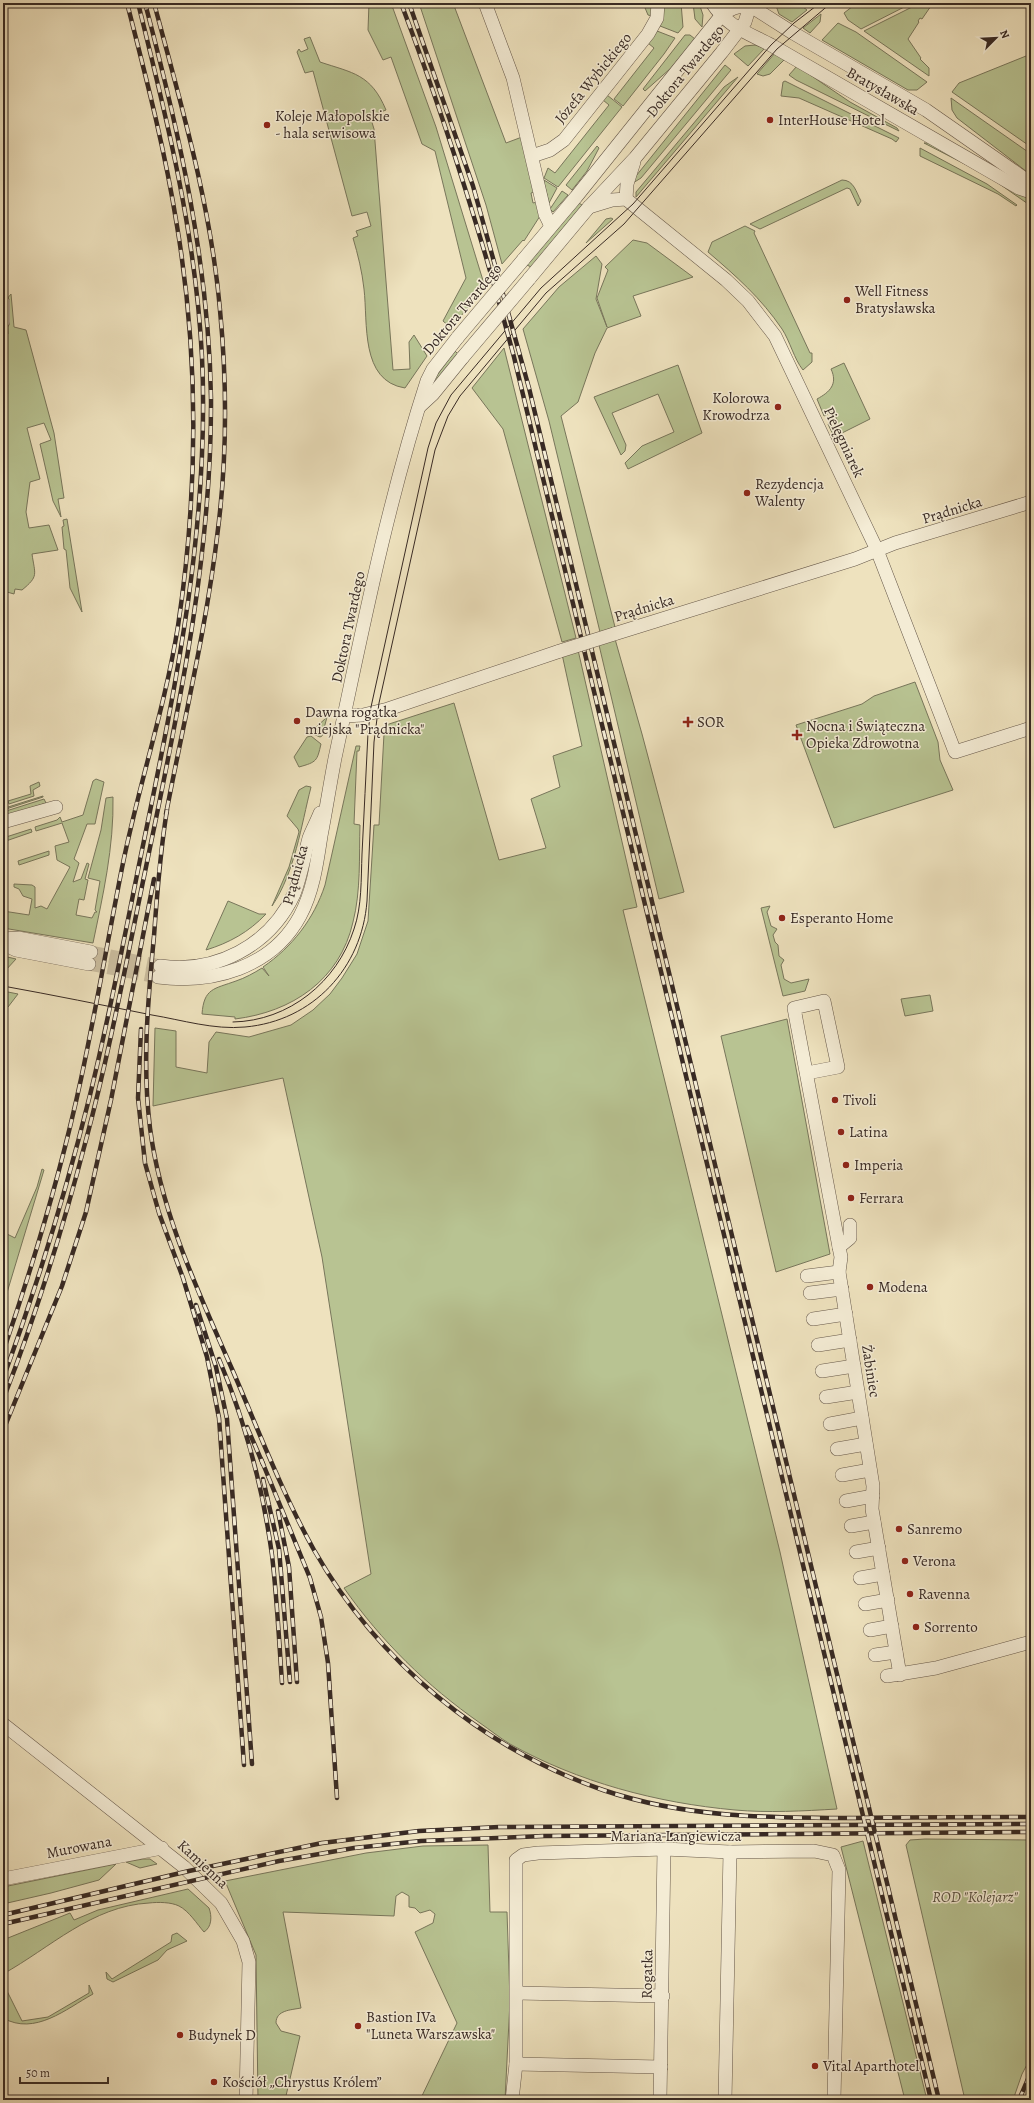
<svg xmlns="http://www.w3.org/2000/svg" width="1034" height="2103" font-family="Alegreya,serif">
	<rect width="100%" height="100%" fill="#eee2be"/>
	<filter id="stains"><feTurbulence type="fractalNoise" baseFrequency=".005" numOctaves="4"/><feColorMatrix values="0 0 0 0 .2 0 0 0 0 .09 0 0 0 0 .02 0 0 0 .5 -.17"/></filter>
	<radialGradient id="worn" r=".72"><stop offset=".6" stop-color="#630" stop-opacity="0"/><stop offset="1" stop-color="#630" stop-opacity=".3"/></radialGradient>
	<!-- green -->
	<g fill="#b8c392" stroke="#78765b">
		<path d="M369 3H391L436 127 485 287 451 328 443 321 466 278 435 151 422 144 391 57 383 60 368 30Z"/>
		<path d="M419 3H453L506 143 522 137 535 192 531 193 533 203 537 202 540 216 524 241 523 240 502 264 486 205Z"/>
		<path d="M643 3H653L652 16 648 15Z"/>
		<path d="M663 3H681L683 27 678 33 660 26Z"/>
		<path d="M693 3H699L703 15 702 27 695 19Z"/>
		<path d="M775 3H798L807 10 792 22 779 14Z"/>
		<path d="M857 3H912L861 29 848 20 844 13Z"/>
		<path d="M920 3H933L922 19 920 18 918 21 919 22 908 39 921 58 920 59 929 68V76L864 31Z"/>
		<path d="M821 14 820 22 810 33 803 28Z"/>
		<path d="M838 23 856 32 927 82 917 90H908L822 40Z"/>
		<path d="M657 31 675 38 664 54 623 106 614 99 654 48 648 43Z"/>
		<path d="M685 35H690L695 39 671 68 645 91 643 89Z"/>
		<path d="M310 37 320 62C353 73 371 74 386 110L370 116 374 129 393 370 410 369 409 342 414 335 427 356 405 388C360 381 368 323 364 289 362 271 358 255 353 238L358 236 356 231 371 226 367 212 352 216 313 71 305 73 297 52 299 49 301 52 308 49 304 39Z"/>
		<path d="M755 45 765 48 748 66 734 54 745 46Z"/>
		<path d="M775 53 785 59 770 74 763 76 757 74Z"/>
		<path d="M1031 54V147L952 92 959 83Z"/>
		<path d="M725 65 731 70 641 178 633 183 636 176Z"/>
		<path d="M797 66 850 102 897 128 899 131 796 80 789 75Z"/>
		<path d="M738 77 636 197V192L724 87Z"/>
		<path d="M785 81 899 138 896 142 892 139 799 98 781 96 783 82Z"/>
		<path d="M607 95 622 107 558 187 544 178 548 168 555 173 609 105 603 100Z"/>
		<path d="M951 98 1031 154V175L957 118 952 110Z"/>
		<path d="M924 143H928L1031 200V206L988 176Z"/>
		<path d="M597 146 599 148 587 171 572 190 566 185Z"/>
		<path d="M920 148 987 184 1017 205 1016 206 998 194 920 156Z"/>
		<path d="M544 180 557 188 549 203 544 183Z"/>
		<path d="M842 180C854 180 856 192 861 201L858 206 850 189 847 188 760 229 750 224Z"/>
		<path d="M562 191 568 195 553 212 550 209Z"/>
		<path d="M579 203 582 205 531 267 527 265Z"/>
		<path d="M611 218 613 219 586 243 606 219Z"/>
		<path d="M745 226 755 231 754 233 810 353H812V362L803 370C794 359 790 341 782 329 761 298 736 276 708 252L712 242Z"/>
		<path d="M633 240 647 243 693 277 633 296 641 316 607 328 595 353 578 402 561 416 615 627 600 632 549 421 523 329 559 287 596 256 602 264 596 299 607 327 597 298 608 270 605 267Z"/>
		<path d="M11 294 14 327 26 330 54 433 64 498 58 499 61 517 53 501 40 444 51 440 44 423 27 428 40 479 30 482 26 512 29 528 49 525 58 550 32 554C35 575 39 576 22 590L15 589 14 594 7 592V462L3 461V335L8 334 6 300Z"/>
		<path d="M504 348 576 638 562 642 503 429 472 388Z"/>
		<path d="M455 351 458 354 430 389 435 378Z"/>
		<path d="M844 363 870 419 834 437 828 424 837 420 833 411 824 416 817 399C830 392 838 384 831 369Z"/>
		<path d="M678 365 702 433 628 469 625 463 642 446 674 432 658 394 612 413 626 445 625 451 621 455 594 397Z"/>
		<path d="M67 519 82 612 70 588 66 550 64 549 62 527 64 526 63 520Z"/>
		<path d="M615 639 642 734 684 892 659 899 599 645Z"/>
		<path d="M578 650 637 907 623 910 780 1552 837 1809C803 1811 768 1813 735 1810 657 1803 578 1782 510 1744 500 1738 490 1730 480 1723 427 1686 381 1641 344 1588L371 1574 322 1257 283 1078 153 1106 155 1028 176 1031V1067L207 1073 209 1042 216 1032 249 1037 291 1025 313 1010 330 994 342 978 357 954 368 921 374 825H379L384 734H386V725L454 703 499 860 546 848 531 799 560 787 553 756 582 746 562 654Z"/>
		<path d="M915 682 938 742 940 760 953 790 834 828 796 725 862 704 874 696Z"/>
		<path d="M327 717 322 736 320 737 313 734 312 731Z"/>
		<path d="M311 736 321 744C317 761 317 762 299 767L294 757 307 737Z"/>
		<path d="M356 746H360L359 751H357L354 824 360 825C359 856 361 891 353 922 340 980 292 1012 235 1019V1017L202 1014C204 988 214 989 236 981 245 978 254 973 262 968L269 976 263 967C292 947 314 919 325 885Z"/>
		<path d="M96 779 104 782 95 824H87L74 859 79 863 73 882 81 879 87 863 89 864 85 879 88 880 84 900 79 899 76 915 92 918 95 912H97L95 910 100 881 88 878 101 830 106 798 113 797C114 847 103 895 93 943L3 928V911L29 915 32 899 23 896 19 889 14 887V884L32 885 35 887V908L41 906 47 909 70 867 57 860 55 846 69 842 62 823 36 831 35 827 57 820 60 817 62 822 83 815 93 781Z"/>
		<path d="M39 782 40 786 33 790 34 796 9 804 8 801 31 794 30 786Z"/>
		<path d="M306 786 311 787C301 826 295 872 272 906L289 867 299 832 298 829 287 816 299 790Z"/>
		<path d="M43 796V797L3 810V803L5 808Z"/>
		<path d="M44 799 46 803 5 816 3 815V812Z"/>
		<path d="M31 829 32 832 3 842V838Z"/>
		<path d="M49 851V855L19 865 18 861Z"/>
		<path d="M228 901 259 914H266C249 932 229 943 206 950Z"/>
		<path d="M770 906 767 912 771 926 777 929 773 935 775 942 778 945 779 956 784 960 781 965 784 979 791 983 809 979 805 991 783 996 761 908Z"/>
		<path d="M3 956 16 959 5 971H3Z"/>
		<path d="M3 991 18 994 8 1007 3 1004Z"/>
		<path d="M930 995 933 1011 905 1016 901 999Z"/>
		<path d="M787 1019 830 1254 776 1272 721 1036Z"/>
		<path d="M42 1169 44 1170 3 1306V1232L15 1238 37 1187Z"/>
		<path d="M925 1839 1031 1840V2057L1022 2074 1013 2100H965L906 1845 910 1840Z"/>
		<path d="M863 1841 927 2100H905L841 1847Z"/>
		<path d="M488 1845 490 1912H507L510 2001 505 2100H420L457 2023 415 1932 433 1923 435 1914 430 1910 420 1913 415 1908 409 1907V1896L402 1892 396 1896 394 1916 283 1912 301 2008C291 2010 276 2010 276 2023L281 2031 300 2036 285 2100H258L256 1955 225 1881 366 1853 423 1846Z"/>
		<path d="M143 1859H150L157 1864 140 1868 126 1862Z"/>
		<path d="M116 1864 99 1880 51 1893 3 1904V1887Z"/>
		<path d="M188 1889 209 1908C212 1916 212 1927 204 1932 197 1924 189 1911 179 1906 171 1902 158 1902 149 1903 92 1906 50 1948 3 1974V1940L70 1913 74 1920 98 1910Z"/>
		<path d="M177 1933 187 1941 167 1950 158 1960 113 1982 107 1979 106 1972 112 1979 171 1942 172 1935Z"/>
		<path d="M3 1983 22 2021 48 2017 89 1993V1985L93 1994C66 2009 35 2036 3 2018Z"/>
	</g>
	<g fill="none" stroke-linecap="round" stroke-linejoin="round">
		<!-- minor-tunnel -->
		<g stroke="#cabd9f" stroke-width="13" stroke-dasharray="13 6" stroke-linecap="butt">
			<path d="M91 952 160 966"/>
			<path d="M89 964 158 977"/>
		</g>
		<defs>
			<g id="minor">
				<path d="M485 3 513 78 545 214 551 226"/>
				<path d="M712 3C728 27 746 32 771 45L1019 188 1031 192"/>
				<path d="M746 3 793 33 926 110 1025 179 1031 187"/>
				<path d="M532 156 550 150 564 140 648 34 657 18 658 3"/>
				<path d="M626 199 627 184 634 162"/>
				<path d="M589 207 612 200 626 199 726 280 748 301 775 336 877 550 955 752 1031 728"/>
				<path d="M523 260 576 197 721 16C730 8 737 6 750 6"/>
				<path d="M529 279 589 207 635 158 722 52 745 22 750 6"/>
				<path d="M3 302V322"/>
				<path d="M420 406 433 394 463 357"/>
				<path d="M614 634 855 559 895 543 1031 502"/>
				<path d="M345 716 363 715 388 709 560 651"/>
				<path d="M3 822 56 807"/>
				<path d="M3 939 18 938 91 952"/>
				<path d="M3 944 16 950 89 964"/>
				<path d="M160 966C215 974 270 946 294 894 301 876 304 857 309 838 312 830 317 821 320 813"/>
				<path d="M158 977C212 984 272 968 300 916 313 892 317 863 321 836 326 810 330 784 335 758 362 632 387 504 427 381L433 369 458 337"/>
				<path d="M807 1073 838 1067 824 1001 794 1008 839 1247 841 1257 839 1272 873 1486 872 1509 900 1675"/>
				<path d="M839 1247 850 1238V1225"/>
				<path d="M807 1276 839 1272"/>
				<path d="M810 1293 842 1289"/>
				<path d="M813 1319 846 1314"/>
				<path d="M818 1345 850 1340"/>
				<path d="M822 1371 854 1366"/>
				<path d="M826 1397 858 1392"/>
				<path d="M830 1424 862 1418"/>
				<path d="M837 1449 866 1444"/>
				<path d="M842 1475 870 1470"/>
				<path d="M846 1501 873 1496"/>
				<path d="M851 1526 874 1522"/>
				<path d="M856 1552 879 1548"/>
				<path d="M860 1578 883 1574"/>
				<path d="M865 1604 888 1600"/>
				<path d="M870 1630 892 1626"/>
				<path d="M875 1655 896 1652"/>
				<path d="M887 1676 936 1668 1031 1642"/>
				<path d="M3 1724 184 1867 221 1903 243 1941 249 1962 246 2100"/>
				<path d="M3 1879 162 1848"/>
				<path d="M517 1993 663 1996"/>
				<path d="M516 2064 661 2067"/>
				<path d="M512 2100 516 2064V1860L523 1855 538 1853 664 1849 730 1852 814 1851 833 1855 839 1870 834 2100"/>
				<path d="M660 2100 664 1849"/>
				<path d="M725 2100 730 1852"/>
			</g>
		</defs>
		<!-- minor casing -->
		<use href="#minor" stroke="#66584a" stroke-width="14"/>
		<!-- minor -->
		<use href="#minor" stroke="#f4ecd5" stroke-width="13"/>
		<!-- tram -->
		<g stroke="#382a24" stroke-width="1">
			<path d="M3 986C53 995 102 1005 152 1015 182 1020 214 1030 245 1027 313 1021 362 968 367 901L374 742 379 703 435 450 448 416 460 396 546 293 624 224 777 49 831 3"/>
			<path d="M233 1022C289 1021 337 982 354 929 362 906 361 879 362 854 364 814 366 773 368 733L371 707 428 448 436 423 451 395 541 288 633 204 771 45 794 23 820 3"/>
		</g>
		<defs>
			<g id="rail">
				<path d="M154 3C181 104 211 206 220 310 227 383 227 457 218 529 207 625 184 720 166 814"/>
				<path d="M401 3C445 119 482 237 514 357L931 2100"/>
				<path d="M409 3 473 186 529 388 939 2100"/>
				<path d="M167 810C160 852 157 894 154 936 148 1000 142 1064 150 1128 161 1213 198 1291 232 1369 258 1429 282 1493 314 1550 378 1662 482 1748 603 1790 685 1818 769 1818 855 1818 914 1817 972 1817 1031 1817"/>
				<path d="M141 1029 138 1098 145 1163 159 1213 183 1278 207 1357 219 1418 244 1765"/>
				<path d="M196 1305 216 1367 227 1419 252 1764"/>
				<path d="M3 1352C34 1262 61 1172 81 1079 96 1009 108 939 122 868 138 787 165 708 178 626 198 493 199 358 177 226 165 150 146 77 127 3"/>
				<path d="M219 1359C245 1421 263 1489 272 1555 277 1598 279 1640 282 1683"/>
				<path d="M3 1379C37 1286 66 1192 90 1095 109 1018 124 939 140 860 174 694 210 528 202 357 196 236 167 119 138 3"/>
				<path d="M3 1400C36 1315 63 1228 86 1140 110 1050 127 958 146 867 178 712 212 557 211 398 209 264 179 132 145 3"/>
				<path d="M247 1427 263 1464"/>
				<path d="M3 1431 62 1286 86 1212 111 1100 154 879"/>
				<path d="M261 1459 310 1578 321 1617 328 1663 337 1798"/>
				<path d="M263 1479 279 1549 290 1682"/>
				<path d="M278 1511 289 1567 297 1682"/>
				<path d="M3 1915 189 1871 322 1843 419 1831 499 1827 1031 1824"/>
				<path d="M3 1924 279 1861 354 1848 421 1841 544 1836 1031 1832"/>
				<path d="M1019 2100 1031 2072"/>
			</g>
		</defs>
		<!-- rail casing -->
		<use href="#rail" stroke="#382a24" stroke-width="4.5"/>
		<!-- rail -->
		<use href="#rail" stroke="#f4ecd5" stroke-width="3" stroke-dasharray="9" stroke-linecap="butt"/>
		<defs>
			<g id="minor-bridge">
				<path d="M458 337 523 260"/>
				<path d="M463 357 529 279"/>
				<path d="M560 651 614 634"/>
			</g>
		</defs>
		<!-- minor-bridge casing -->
		<use href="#minor-bridge" stroke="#66584a" stroke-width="14" stroke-linecap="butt"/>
		<!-- minor-bridge -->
		<use href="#minor-bridge" stroke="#f4ecd5" stroke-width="13"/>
	</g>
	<!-- markers -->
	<g fill="#8f2418" stroke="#f4ecd5" stroke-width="1.5">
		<circle cx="770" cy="120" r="4"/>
		<circle cx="267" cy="125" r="4"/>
		<circle cx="847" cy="300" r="4"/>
		<circle cx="778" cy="407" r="4"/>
		<circle cx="747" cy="493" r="4"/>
		<circle cx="297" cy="721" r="4"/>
		<path d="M686 716h4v4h4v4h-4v4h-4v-4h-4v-4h4z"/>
		<path d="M795 729h4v4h4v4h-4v4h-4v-4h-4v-4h4z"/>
		<circle cx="782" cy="918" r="4"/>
		<circle cx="835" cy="1100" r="4"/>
		<circle cx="841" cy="1132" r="4"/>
		<circle cx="846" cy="1165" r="4"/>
		<circle cx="851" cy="1198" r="4"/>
		<circle cx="870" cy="1287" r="4"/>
		<circle cx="899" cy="1529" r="4"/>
		<circle cx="905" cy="1561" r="4"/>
		<circle cx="910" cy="1594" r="4"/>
		<circle cx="916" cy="1627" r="4"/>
		<circle cx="358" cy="2026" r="4"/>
		<circle cx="180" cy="2035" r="4"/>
		<circle cx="815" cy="2066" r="4"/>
		<circle cx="214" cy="2082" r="4"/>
	</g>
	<g text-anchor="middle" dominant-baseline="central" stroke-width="3" stroke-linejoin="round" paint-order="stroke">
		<!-- street labels -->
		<g font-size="15" fill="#382a24" stroke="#f4ecd5">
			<text transform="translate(685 71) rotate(-51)">Doktora Twardego</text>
			<text transform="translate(593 78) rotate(-51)">Józefa Wybickiego</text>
			<text transform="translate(883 91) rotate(30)">Bratysławska</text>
			<text transform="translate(462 309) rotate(-50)">Doktora Twardego</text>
			<text transform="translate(844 442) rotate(65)">Pielęgniarek</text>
			<text transform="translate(952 510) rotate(-17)">Prądnicka</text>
			<text transform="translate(644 608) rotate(-17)">Prądnicka</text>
			<text transform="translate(348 627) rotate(-78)">Doktora Twardego</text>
			<text transform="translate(295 875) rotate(-75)">Prądnicka</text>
			<text transform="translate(871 1371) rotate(81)">Żabiniec</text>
			<text x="676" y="1836">Mariana Langiewicza</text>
			<text transform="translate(79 1847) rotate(-11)">Murowana</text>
			<text transform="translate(203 1864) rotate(43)">Kamienna</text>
			<text transform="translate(647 1974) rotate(-89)">Rogatka</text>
		</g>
		<!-- poi labels -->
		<g font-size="15" fill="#382a24" stroke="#f4ecd5" text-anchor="start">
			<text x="275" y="116">Koleje Małopolskie<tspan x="275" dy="17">- hala serwisowa</tspan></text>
			<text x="778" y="120">InterHouse Hotel</text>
			<text x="855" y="291">Well Fitness<tspan x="855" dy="17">Bratysławska</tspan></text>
			<text x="770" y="398" text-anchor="end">Kolorowa<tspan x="770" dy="17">Krowodrza</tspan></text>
			<text x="755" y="484">Rezydencja<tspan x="755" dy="17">Walenty</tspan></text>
			<text x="305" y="712">Dawna rogatka<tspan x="305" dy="17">miejska "Prądnicka"</tspan></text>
			<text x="697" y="722">SOR</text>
			<text x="806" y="726">Nocna i Świąteczna<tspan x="806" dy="17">Opieka Zdrowotna</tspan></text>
			<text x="790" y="918">Esperanto Home</text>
			<text x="843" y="1100">Tivoli</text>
			<text x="849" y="1132">Latina</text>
			<text x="854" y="1165">Imperia</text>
			<text x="859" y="1198">Ferrara</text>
			<text x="878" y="1287">Modena</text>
			<text x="907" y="1529">Sanremo</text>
			<text x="913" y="1561">Verona</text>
			<text x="918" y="1594">Ravenna</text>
			<text x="924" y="1627">Sorrento</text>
			<text x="366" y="2017">Bastion IVa<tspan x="366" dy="17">"Luneta Warszawska"</tspan></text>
			<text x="188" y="2035">Budynek D</text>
			<text x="823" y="2066">Vital Aparthotel</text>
			<text x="222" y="2082">Kościół „Chrystus Królem”</text>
		</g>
		<!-- park labels -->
		<g font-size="15" font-style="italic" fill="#585040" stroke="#f4ecd5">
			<text x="975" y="1897">ROD "Kolejarz"</text>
		</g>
	</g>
	<!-- margin -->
	<rect width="1034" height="2103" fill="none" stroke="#eee2be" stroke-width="16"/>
	<rect x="4" y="4" width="1026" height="2095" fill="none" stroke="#382a24" stroke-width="2"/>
	<rect x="8" y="8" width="1018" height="2087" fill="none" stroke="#382a24"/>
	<!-- north arrow -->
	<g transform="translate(996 38) rotate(66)" stroke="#f4ecd5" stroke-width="3" paint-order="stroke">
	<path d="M0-3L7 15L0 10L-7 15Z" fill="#382a24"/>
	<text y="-6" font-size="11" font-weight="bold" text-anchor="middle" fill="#382a24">N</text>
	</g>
	<!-- scale -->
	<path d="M20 2077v6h88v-6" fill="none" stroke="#382a24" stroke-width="2"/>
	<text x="26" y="2077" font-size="12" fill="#382a24" stroke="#f4ecd5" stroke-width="3" paint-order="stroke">50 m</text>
	<rect width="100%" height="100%" filter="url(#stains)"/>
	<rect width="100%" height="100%" fill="url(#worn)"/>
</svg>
